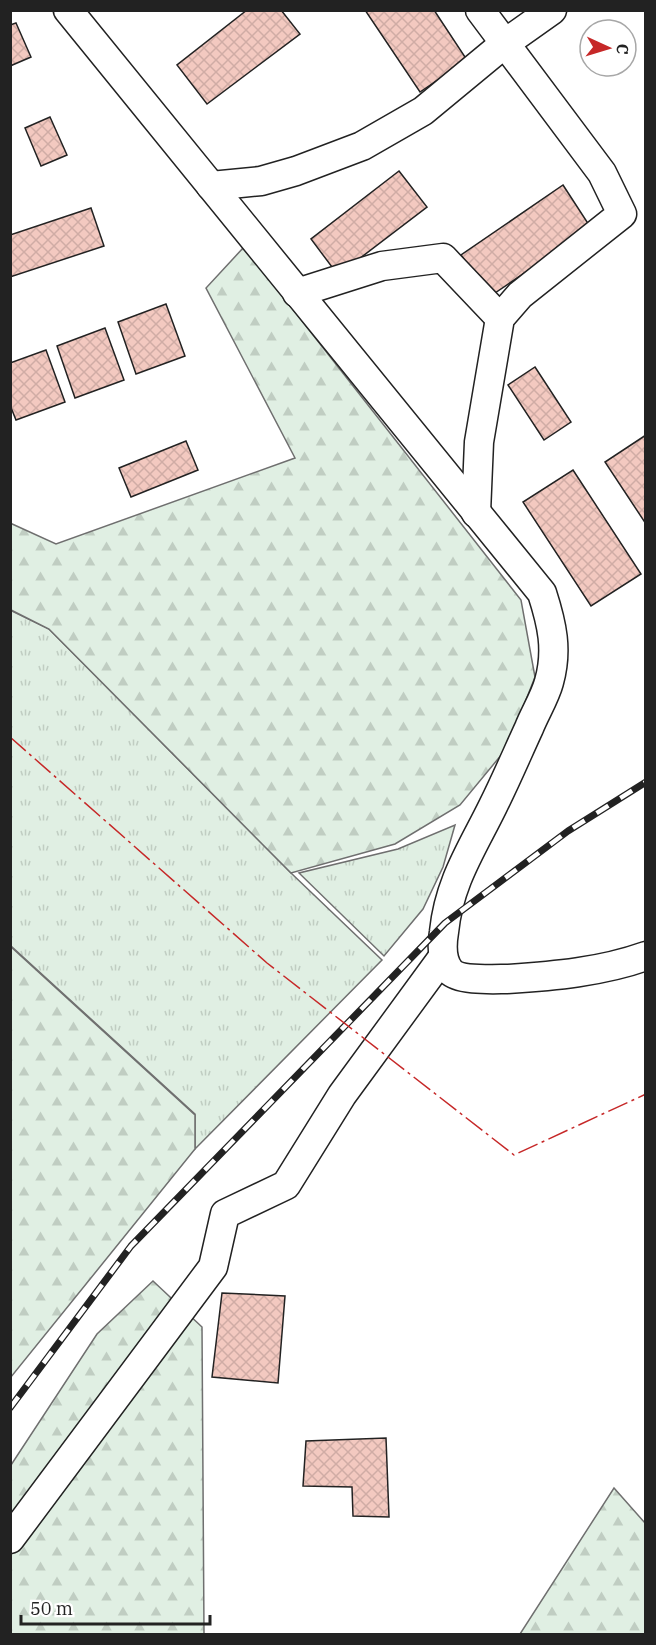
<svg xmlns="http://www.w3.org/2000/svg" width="656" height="1645" font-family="'IBM Plex Serif',serif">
	<defs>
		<pattern id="grass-tufts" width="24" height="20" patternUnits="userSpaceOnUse" patternTransform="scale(1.5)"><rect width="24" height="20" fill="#e0efe3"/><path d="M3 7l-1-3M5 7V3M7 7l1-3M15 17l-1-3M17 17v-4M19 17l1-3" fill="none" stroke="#c0cdc2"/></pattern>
		<pattern id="forest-firs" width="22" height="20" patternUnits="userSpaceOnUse" patternTransform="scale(1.5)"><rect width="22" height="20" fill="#e0efe3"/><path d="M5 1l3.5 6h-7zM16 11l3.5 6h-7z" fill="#c0cdc2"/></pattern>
		<pattern id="building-cross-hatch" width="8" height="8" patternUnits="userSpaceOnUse" patternTransform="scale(1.5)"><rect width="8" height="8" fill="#f3c9c0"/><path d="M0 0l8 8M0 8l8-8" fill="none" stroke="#d0aca5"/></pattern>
	</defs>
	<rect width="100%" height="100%" fill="#fff"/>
	<!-- grass -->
	<g fill="url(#grass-tufts)" stroke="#6f6f6f" stroke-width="1.5">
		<path d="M10 610 49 629 291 873 382 960 195 1149V1114L11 946Z"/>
		<path d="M455 825 443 867 423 909 384 956 299 873 398 849Z"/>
	</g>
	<!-- forest -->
	<g fill="url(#forest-firs)" stroke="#6f6f6f" stroke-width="1.5">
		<path d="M244 247 521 600 535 677 507 748 460 805 395 844 291 873 49 629 11 610 10 523 56 544 295 458 206 288Z"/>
		<path d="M10 946 195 1115V1149L11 1377Z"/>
		<path d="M153 1281 202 1327 204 1634H11V1465L97 1334Z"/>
		<path d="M614 1488 645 1523V1634H520Z"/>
	</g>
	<!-- building -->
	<g fill="url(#building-cross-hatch)" stroke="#222" stroke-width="1.5">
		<path d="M247 10H281L300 34 207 104 177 65Z"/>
		<path d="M365 10H434L467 60 420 92Z"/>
		<path d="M16 23 31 57 10 66V25Z"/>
		<path d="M50 117 67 155 41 166 25 128Z"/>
		<path d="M399 171 427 207 338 275 311 239Z"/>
		<path d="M563 185 591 228 489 297 461 255Z"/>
		<path d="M91 208 104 246 10 277V235Z"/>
		<path d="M166 304 185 356 136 374 118 322Z"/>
		<path d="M105 328 124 380 75 398 57 346Z"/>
		<path d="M46 350 65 402 16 420 10 405V363Z"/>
		<path d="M535 367 571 422 544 440 508 385Z"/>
		<path d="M646 435V524L605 462Z"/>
		<path d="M186 441 198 470 131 497 119 468Z"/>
		<path d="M573 470 641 574 591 606 523 502Z"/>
		<path d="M222 1293 285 1296 278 1383 212 1377Z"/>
		<path d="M386 1438 389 1517 353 1516 352 1487 303 1486 306 1441Z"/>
	</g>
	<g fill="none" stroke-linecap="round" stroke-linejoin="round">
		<defs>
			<g id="minor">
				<path d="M68 10 542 593C552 624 558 650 549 682 545 697 535 713 529 728 517 754 506 780 493 806 472 849 449 882 444 932 442 944 441 960 450 971 459 981 494 979 507 979 554 976 601 972 646 956"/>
				<path d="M211 186 261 181 296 171 362 146 423 111 504 44 552 10"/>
				<path d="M297 293 382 266 443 258 500 318"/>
				<path d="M476 513 479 442 500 318 520 295 622 214 602 173 480 10"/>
				<path d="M10 1539 213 1267 225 1214 286 1185 342 1095 443 957"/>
			</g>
		</defs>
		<!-- minor casing -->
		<use href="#minor" stroke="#222" stroke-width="31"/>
		<!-- minor -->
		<use href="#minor" stroke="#fff" stroke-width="28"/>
		<defs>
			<path id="rail" d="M10 1408 131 1246 445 923 568 831 646 782"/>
		</defs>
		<!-- rail casing -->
		<use href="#rail" stroke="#222" stroke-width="7"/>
		<!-- rail -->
		<use href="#rail" stroke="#fff" stroke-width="4.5" stroke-dasharray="14" stroke-linecap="butt"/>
		<!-- power -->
		<path stroke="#c62828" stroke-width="1.5" stroke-dasharray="21 4.5 3 4.5" stroke-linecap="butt" d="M10 737 267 963 514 1155 646 1094"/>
	</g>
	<!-- border -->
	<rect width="656" height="1645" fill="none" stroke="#222222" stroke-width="24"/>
	<!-- north arrow -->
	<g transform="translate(608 48) rotate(94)"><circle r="28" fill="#ffffff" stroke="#a7a7a7" stroke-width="1.5"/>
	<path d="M0-4.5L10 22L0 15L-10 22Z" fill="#c62828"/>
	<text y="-9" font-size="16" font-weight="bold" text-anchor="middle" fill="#222222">С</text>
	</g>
	<!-- scale -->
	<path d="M21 1615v9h189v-9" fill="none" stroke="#222222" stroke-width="3"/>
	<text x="30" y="1615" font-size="18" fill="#222222" stroke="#ffffff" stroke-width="4.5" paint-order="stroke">50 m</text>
</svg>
